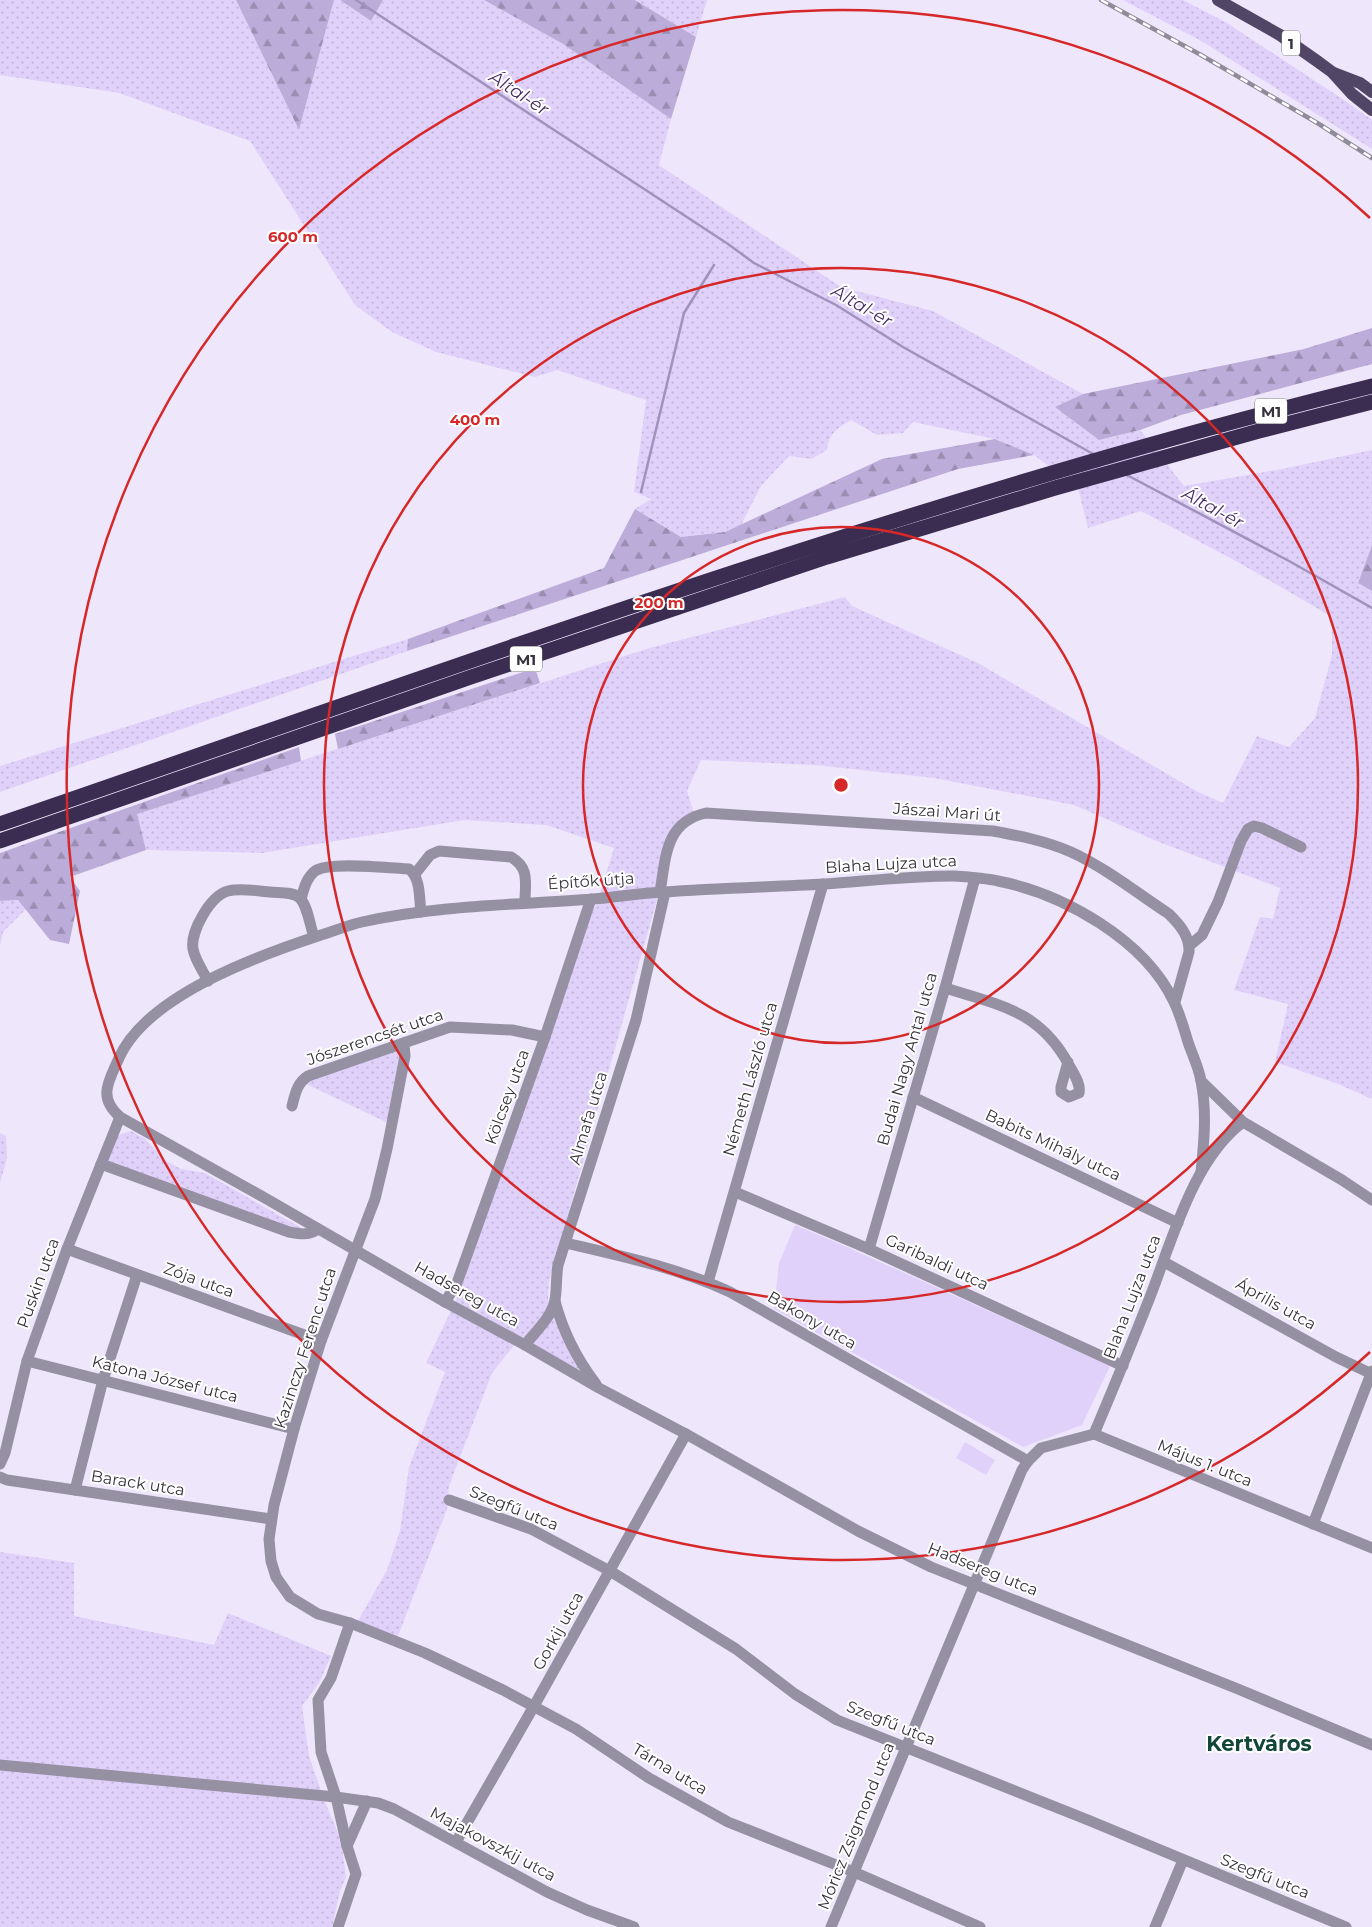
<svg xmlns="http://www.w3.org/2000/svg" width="1372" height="1927" font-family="Montserrat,sans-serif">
	<defs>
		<pattern id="grass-dots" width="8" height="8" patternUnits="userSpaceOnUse" patternTransform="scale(1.25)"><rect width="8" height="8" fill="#e0d1fb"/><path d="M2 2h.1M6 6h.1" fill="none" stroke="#c1b4d8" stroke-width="1.8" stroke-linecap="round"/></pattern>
		<pattern id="forest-firs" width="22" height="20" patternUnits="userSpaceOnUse" patternTransform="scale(1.25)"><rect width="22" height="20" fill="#bcacd9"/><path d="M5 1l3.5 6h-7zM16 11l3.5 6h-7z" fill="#9a8db1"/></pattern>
	</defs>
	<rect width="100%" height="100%" fill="#eee7fb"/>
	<!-- grass -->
	<g fill="url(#grass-dots)">
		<path d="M0 0H236L299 130 334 0H340L371 21 383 0H484L563 44 671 119 659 165 841 287 933 311 1083 394 1056 407 1099 440 1140 430 1184 486 1282 469 1372 450V545L1358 583 1372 591V1099L1338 1084 1275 1062 1288 1004 1234 990 1260 917 1273 919 1280 888 1159 842 1074 805 934 778 815 765 701 760 687 791 694 813 676 827 658 896 549 1282 548 1300 579 1368 575 1370 520 1338 492 1373 449 1486 447 1509 398 1636 358 1621 387 1570 400 1531 409 1467 445 1372 426 1363 458 1296 591 913 596 906 614 848 546 825 464 820 262 853 146 850 136 814 646 649 845 597 852 606 978 663 1198 792 1223 803 1257 736 1289 747 1315 718 1332 655V617L1236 561 1141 511 1088 528 1078 488 1034 455 995 439 913 422 903 433 877 435 851 420C838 428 829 433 827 450L811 459 789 456 761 486 741 525 725 532 681 537 635 509 651 499 634 492 646 400 557 370 535 377 436 352 392 332 355 305 250 141 119 93 0 75Z"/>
		<path d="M635 0H707L696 37Z"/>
		<path d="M1123 0H1183L1227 23 1347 102 1372 120V149L1203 42Z"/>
		<path d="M408 639 407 651 0 792V766Z"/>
		<path d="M18 900 26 909 3 932 0 946V901Z"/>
		<path d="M401 1048 390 1124 304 1083 305 1081Z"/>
		<path d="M131 1131 144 1138 166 1161 181 1169 205 1173 310 1233 291 1229 108 1162 116 1136Z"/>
		<path d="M0 1133 6 1136 7 1158 0 1183Z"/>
		<path d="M0 1552 74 1563V1616L214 1645 228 1613 331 1656 319 1683 302 1706 309 1756 325 1802 341 1840 346 1877 340 1891 332 1927H0Z"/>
	</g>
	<!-- forest -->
	<g fill="url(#forest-firs)">
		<path d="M236 0H334L299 130Z"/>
		<path d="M340 0H383L371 21Z"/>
		<path d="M484 0H635L696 37 671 119 563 44Z"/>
		<path d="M1372 328V364L1181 415 1140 430 1099 440 1055 407 1083 394 1304 349Z"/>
		<path d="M995 439 1034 455 958 469 407 651 408 639 604 568 635 509 681 537 725 532 882 459Z"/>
		<path d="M1372 545V591L1358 583Z"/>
		<path d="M535 668 540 683 338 749 335 734Z"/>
		<path d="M299 747 301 761 137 814 146 850 70 877 80 891 69 944 50 940 18 900 0 901V853Z"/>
	</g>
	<!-- park -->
	<g fill="#e0d1fb">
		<path d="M795 1225 847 1247 1110 1366 1082 1425 1023 1447 774 1309 779 1263Z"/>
		<path d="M965 1442 995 1460 986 1475 956 1458Z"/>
	</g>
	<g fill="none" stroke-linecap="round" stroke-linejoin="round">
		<!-- stream -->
		<g stroke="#a191bd" stroke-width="2.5">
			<path d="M356 0 728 244 754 263 836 305 903 347 1093 454"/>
			<path d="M1125 474 1289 561 1372 608"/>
			<path d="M641 492 684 313 714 265"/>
		</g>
		<!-- minor -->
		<g stroke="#9690a3" stroke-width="11">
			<path d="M415 874 430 855 439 851 511 857C530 868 525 883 525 902"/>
			<path d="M660 892C666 857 665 822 706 813L993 831C1020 836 1046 841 1071 852 1106 868 1137 893 1169 914 1179 924 1190 936 1189 952L1175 1002"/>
			<path d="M301 899C304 889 306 878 315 871 329 861 389 868 409 869 421 878 419 898 421 912"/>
			<path d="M1189 946 1202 935 1218 902 1241 841 1248 829 1254 826 1262 828 1301 847"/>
			<path d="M208 981C203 971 195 960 193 949 190 932 210 896 228 891 241 888 258 891 270 892 279 893 293 891 300 898 308 907 310 926 314 937"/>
			<path d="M945 988C1000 1005 1040 1011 1069 1065 1074 1074 1081 1084 1079 1093L1069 1097 1061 1092V1087L1068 1062"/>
			<path d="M404 1043 405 1056 387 1149 375 1199 321 1341 294 1429 274 1505 269 1539 271 1561 276 1577 290 1597 318 1614 350 1623 425 1653 503 1690 576 1729 649 1778 728 1822 854 1872 980 1927"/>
			<path d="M1201 1081 1243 1122 1342 1180 1372 1200"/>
			<path d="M913 1097 1178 1223"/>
			<path d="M292 1106C295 1094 297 1083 308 1076L450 1027 512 1030 545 1037"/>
			<path d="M101 1164 289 1232C300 1234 309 1236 318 1229"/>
			<path d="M1201 1172C1204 1143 1207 1111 1201 1081 1199 1068 1192 1054 1188 1042 1184 1029 1180 1014 1174 1002 1145 940 1064 894 998 881 984 878 968 877 953 876 910 876 868 881 825 884 771 887 718 888 664 892 640 893 617 897 593 899 516 905 438 905 362 922 348 925 335 931 321 935 260 955 147 995 119 1058 109 1081 97 1097 120 1117L265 1198 445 1302 525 1345 599 1388 686 1434 858 1531 931 1567 1238 1689 1372 1745"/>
			<path d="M735 1192 869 1249 1123 1366"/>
			<path d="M566 1243C622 1256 678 1268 730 1292L1028 1461"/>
			<path d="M67 1249 321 1341"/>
			<path d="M869 1249 945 988 975 878"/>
			<path d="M1164 1262 1336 1357 1372 1374"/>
			<path d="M708 1282 823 884"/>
			<path d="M555 1301C563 1332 577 1359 596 1384"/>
			<path d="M445 1302 457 1283 545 1037 591 899"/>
			<path d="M525 1345C535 1332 552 1317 555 1300 557 1288 556 1277 558 1265L636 1020 665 892"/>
			<path d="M27 1361 294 1429"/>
			<path d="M1094 1434C1113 1389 1132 1343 1150 1297 1172 1241 1193 1159 1243 1122"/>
			<path d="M0 1464 5 1453 27 1361 67 1249 120 1117"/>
			<path d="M0 1477 7 1480 271 1519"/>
			<path d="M75 1490 103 1380 137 1275"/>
			<path d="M449 1500 531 1529 610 1571 736 1649 795 1694 837 1720 1088 1820 1346 1927"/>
			<path d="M1313 1524 1372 1371"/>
			<path d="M0 1765 336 1797 378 1803 394 1809 547 1892 587 1910 634 1927"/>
			<path d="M456 1842 534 1706 686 1434"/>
			<path d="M347 1846 367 1801"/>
			<path d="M338 1927 356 1874 347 1846 336 1797 321 1752 318 1700 331 1678 350 1623"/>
			<path d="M831 1927 1022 1470 1028 1461 1041 1448 1094 1434 1372 1548"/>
			<path d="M1155 1927 1183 1860"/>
		</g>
		<!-- major -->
		<g stroke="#524667" stroke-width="12">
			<path d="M1218 0 1280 35 1317 61 1332 72 1352 94 1372 110"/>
			<path d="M1334 73 1360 83 1372 92"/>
		</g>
		<!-- highway -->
		<g stroke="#3b2c51" stroke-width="15">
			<path d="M0 824C454 668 905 501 1372 386"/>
			<path d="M0 841 471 677 827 557 1055 488 1259 431 1372 402"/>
		</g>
		<defs>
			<path id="rail" d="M1101 0 1201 55 1319 124 1372 158"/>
		</defs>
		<!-- rail casing -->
		<use href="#rail" stroke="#908b99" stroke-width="4.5"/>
		<!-- rail -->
		<use href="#rail" stroke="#fff" stroke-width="2.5" stroke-dasharray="8" stroke-linecap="butt"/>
	</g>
	<!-- distance rings -->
	<g fill="none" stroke="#d62828" stroke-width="2.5">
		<circle cx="841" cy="785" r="258"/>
		<circle cx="841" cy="785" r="517"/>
		<path d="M1370 1352A775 775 0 1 1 1370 218"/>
	</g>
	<g text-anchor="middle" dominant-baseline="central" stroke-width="4" stroke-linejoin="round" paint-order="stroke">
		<!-- shield labels -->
		<g fill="#fff" stroke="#737077" stroke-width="1">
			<rect x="1282" y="30.5" width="18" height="25" rx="4"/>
			<rect x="1255" y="398.5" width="32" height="25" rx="4"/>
			<rect x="510" y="646.5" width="32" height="25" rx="4"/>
		</g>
		<g font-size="15" font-weight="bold" fill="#37333d">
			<text x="1291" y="43">1</text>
			<text x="1271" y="411">M1</text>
			<text x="526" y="659">M1</text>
		</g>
		<!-- street labels -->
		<g font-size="16" fill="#37333d" stroke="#fff">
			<text transform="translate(947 812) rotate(4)">Jászai Mari út</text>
			<text transform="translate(891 864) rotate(-3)">Blaha Lujza utca</text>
			<text transform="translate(591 881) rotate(-4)">Építők útja</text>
			<text transform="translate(375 1037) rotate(-19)">Jószerencsét utca</text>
			<text transform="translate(907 1059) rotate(-74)">Budai Nagy Antal utca</text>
			<text transform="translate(750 1079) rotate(-74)">Németh László utca</text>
			<text transform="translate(507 1097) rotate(-70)">Kölcsey utca</text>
			<text transform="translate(588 1118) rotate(-73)">Almafa utca</text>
			<text transform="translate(1053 1145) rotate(25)">Babits Mihály utca</text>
			<text transform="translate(937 1262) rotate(25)">Garibaldi utca</text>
			<text transform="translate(199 1280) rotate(20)">Zója utca</text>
			<text transform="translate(38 1283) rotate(-70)">Puskin utca</text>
			<text transform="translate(467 1294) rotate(29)">Hadsereg utca</text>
			<text transform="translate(1132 1297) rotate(-69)">Blaha Lujza utca</text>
			<text transform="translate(1276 1304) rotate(29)">Április utca</text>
			<text transform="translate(812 1320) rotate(30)">Bakony utca</text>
			<text transform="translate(305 1348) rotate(-72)">Kazinczy Ferenc utca</text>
			<text transform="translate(165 1379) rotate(14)">Katona József utca</text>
			<text transform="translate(1205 1463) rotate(22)">Május 1. utca</text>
			<text transform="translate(138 1483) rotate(9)">Barack utca</text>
			<text transform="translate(514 1508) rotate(22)">Szegfű utca</text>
			<text transform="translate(983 1569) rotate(22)">Hadsereg utca</text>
			<text transform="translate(558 1631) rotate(-61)">Gorkij utca</text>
			<text transform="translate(891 1723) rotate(22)">Szegfű utca</text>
			<text transform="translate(670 1769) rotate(31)">Tárna utca</text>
			<text transform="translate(856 1826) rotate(-68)">Móricz Zsigmond utca</text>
			<text transform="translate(493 1844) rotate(28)">Majakovszkij utca</text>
			<text transform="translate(1265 1876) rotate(22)">Szegfű utca</text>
		</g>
		<!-- water labels -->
		<g font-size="18" font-style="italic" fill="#462e66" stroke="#fff">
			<text transform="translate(519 93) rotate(33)">Által-ér</text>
			<text transform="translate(862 306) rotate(30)">Által-ér</text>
			<text transform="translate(1213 508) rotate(29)">Által-ér</text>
		</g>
		<!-- district labels -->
		<g font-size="21" font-weight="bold" fill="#114639" stroke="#fff">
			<text x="1259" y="1743">Kertváros</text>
		</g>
	</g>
	<circle cx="841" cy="785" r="8" fill="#d62828" stroke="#fff" stroke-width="2.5"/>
	<g font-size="15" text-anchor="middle" font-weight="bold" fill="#d62828" stroke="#fff" stroke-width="4" stroke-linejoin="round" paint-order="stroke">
		<text x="293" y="242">600 m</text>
		<text x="475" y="425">400 m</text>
		<text x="659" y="608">200 m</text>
	</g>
</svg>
